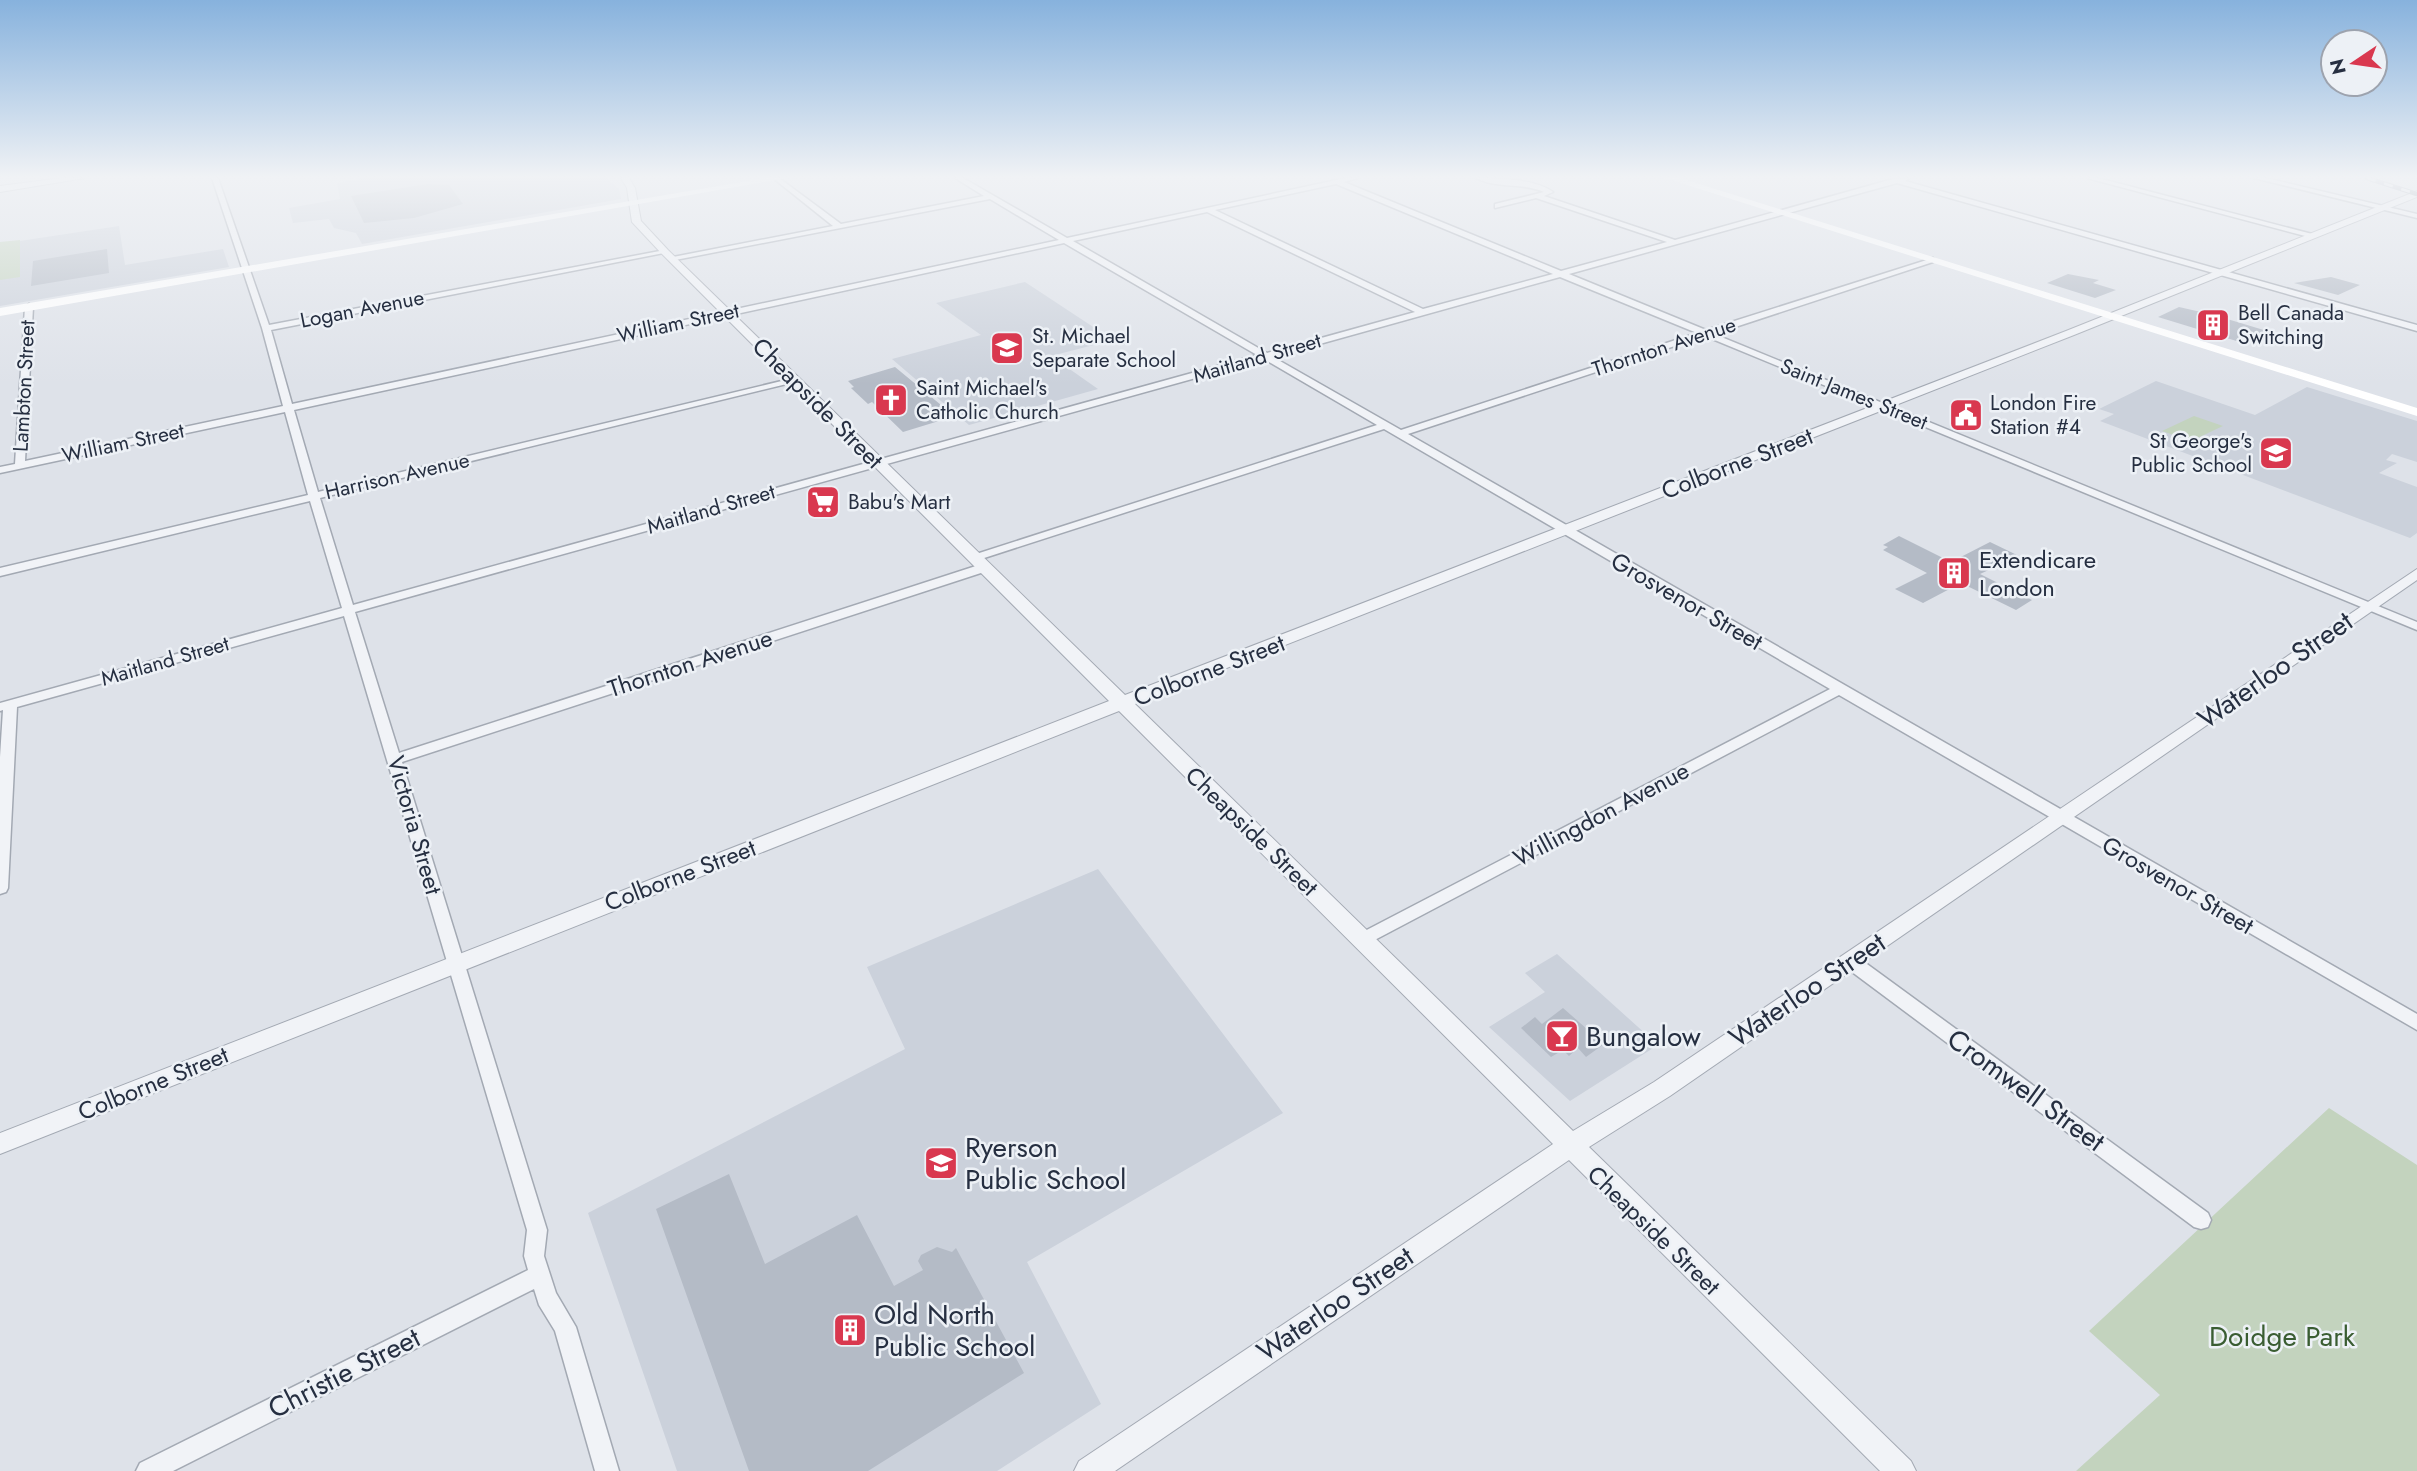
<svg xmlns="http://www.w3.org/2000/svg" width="2417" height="1471" font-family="Jost,sans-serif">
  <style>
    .built { fill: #cbd1db }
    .green { fill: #c3d3be }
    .building { fill: #b4bbc6 }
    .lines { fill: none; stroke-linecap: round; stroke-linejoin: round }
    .minor-casing { stroke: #a3a9b3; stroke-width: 3 }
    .tertiary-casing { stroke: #a3a9b3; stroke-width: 2 }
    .minor { fill: #f1f3f7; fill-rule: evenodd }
    .tertiary { fill: #f1f3f7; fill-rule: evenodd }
    .secondary { fill: #fff; fill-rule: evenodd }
    .rail-casing { stroke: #768193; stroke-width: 4.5 }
    .rail { stroke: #edf1f6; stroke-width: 2.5; stroke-dasharray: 9; stroke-linecap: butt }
    .labels { text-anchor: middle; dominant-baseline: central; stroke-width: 5; stroke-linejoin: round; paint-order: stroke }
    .far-street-label { font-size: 21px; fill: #262f41; stroke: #edf1f6 }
    .far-poi-label { font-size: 21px; fill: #262f41; stroke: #edf1f6; text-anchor: start }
    .street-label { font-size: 24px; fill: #262f41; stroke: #edf1f6 }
    .poi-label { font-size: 24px; fill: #262f41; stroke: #edf1f6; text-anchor: start }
    .near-street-label { font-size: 28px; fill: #262f41; stroke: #edf1f6 }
    .near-poi-label { font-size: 28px; fill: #262f41; stroke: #edf1f6; text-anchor: start }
    .near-park-label { font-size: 28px; fill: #3a5d32; stroke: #edf1f6 }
  </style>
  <rect width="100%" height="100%" fill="#dee2e9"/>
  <path class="built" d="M366,178H606L619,189L621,199L362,244L356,233L334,228L329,219L293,223L289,208L340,199L337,183Z
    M119,226L125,265L223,249L229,267L0,306V244Z
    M1025,282L1113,340L1051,356L1098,389L969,425L892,359L981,335L936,303Z
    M2156,381L2255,415L2307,387L2417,421V462L2392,454L2386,460L2397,463L2379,473L2417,487V533L2410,538L2100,421L2114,414L2099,409Z
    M1098,869L1283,1113L1027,1262L1101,1404L997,1471H677L588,1213L905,1049L867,967Z
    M1557,954L1658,1045L1570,1101L1489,1027L1545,992L1525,973Z"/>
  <path class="green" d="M20,240V277L0,280V242Z
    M2194,416L2223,426L2191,441L2162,431Z
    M2329,1108L2417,1165V1471H2076L2160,1395L2089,1331Z"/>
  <path class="building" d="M428,184L449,185L463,204L414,218L364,223L351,196Z
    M107,249L109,273L31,286L33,261Z
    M2068,274L2099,280L2093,283L2116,290L2095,298L2047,283Z
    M2331,277L2360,285L2338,295L2294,283Z
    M2179,307L2214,315L2267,331L2243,343L2158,317Z
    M895,367L941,405L952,417L903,432L872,402L868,404L851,388L854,387L848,381Z
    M1899,536L1951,562L1990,542L2019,556L1980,574L2032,600L2016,610L1961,583L1923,603L1895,589L1927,573L1883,550L1888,547L1883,545Z
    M1563,1008L1604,1044L1586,1057L1578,1048L1569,1056L1563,1050L1551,1057L1521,1028L1535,1017L1542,1024Z
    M729,1174L765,1264L857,1215L894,1286L923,1270L918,1261L921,1255L937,1247L952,1252L956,1248L1024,1373L868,1471H749L656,1209Z"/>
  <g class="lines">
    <g class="minor-casing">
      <path id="minor" d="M212,178H218L269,325L665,250L669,252L271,330L292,404L1059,240L990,199L670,261L669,259L673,257L833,226L773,178H779L841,224L984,196L955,178H963L1067,238L1346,178H1358L1344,182L1561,271L1667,242L1536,198L1495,208V204L1544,192C1522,182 1496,189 1476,178C1498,178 1535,179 1553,192L1544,196L1675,240L1893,179L1910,178L1905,181L2417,325V331L1897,183L1569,274L1706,330L1933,258V262L1714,334L2417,622V630L1705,336L1408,434L2417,1014V1030L1839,695L1369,943L1363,945L1357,943L1355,939L1357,935L1830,689L1384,429L978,560H970L968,558L970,556L1377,425L1264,359L355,612L399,753L979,565L983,564L989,568L987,571L402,762L547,1230L544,1256L556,1293L576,1327L619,1471H595L555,1331L539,1305L534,1289L173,1471H136L140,1463L528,1270L524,1256L527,1230L344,616L17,707L8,888L6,892L0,894V757L3,710L0,711V703L342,608L310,501L0,576V568L308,495L285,412L0,473V467L15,464L25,307L29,304L33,307L25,461L283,406L262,328ZM1336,184L1553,274L1423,309L1215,210ZM1207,212L1415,312L1267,353L1073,241ZM1064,243L1257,355L353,605L320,498L799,381L794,378L318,492L294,410ZM1560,277L1697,333L1401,430L1273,357Z
        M2087,178H2098L2316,235L2309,237Z
        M2254,178H2266L2417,214V218Z
        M1850,955L1856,956L2208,1213L2211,1220L2208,1227L2201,1229L2194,1227L1844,966L1842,961L1844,956Z"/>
    </g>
    <g class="tertiary-casing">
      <path id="tertiary" d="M62,178H85L0,192V186Z
        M621,178H629L635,188L641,221L668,250L1125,695L2066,331L2417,191V197L2074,335L1135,704L1573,1131L1654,1082L2417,569V580L1670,1096L1589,1147L1911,1461L1916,1471H1880L1569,1160L1115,1471H1074L1079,1461L1553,1144L1119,711L0,1154V1133L1109,701L662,254L632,222L627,188Z"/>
    </g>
    <use href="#minor" class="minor"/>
    <use href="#tertiary" class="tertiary"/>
    <path class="secondary" d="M766,178H787L0,316V308Z
      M1665,178H1680L2417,408V416Z"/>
    <g class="rail-casing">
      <path id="rail" d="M2367,178L2417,194"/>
    </g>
    <use href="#rail" class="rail"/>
  </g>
  <linearGradient id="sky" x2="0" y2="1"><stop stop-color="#87b2dd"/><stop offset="0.46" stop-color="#f0f2f5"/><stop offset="1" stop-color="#f0f2f5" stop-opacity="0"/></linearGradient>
  <rect width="2417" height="384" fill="url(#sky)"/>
  <defs>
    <g id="building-square" transform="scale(1.75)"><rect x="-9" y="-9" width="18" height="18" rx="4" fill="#d9384f" stroke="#edf1f6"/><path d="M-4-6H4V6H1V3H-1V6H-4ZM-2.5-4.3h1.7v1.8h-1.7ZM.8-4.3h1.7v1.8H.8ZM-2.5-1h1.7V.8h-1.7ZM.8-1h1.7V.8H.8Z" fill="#fff"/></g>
    <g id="school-square" transform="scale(1.75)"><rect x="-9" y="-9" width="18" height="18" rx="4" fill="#d9384f" stroke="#edf1f6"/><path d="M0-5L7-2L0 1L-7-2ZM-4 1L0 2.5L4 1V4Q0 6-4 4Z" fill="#fff"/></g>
    <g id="church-square" transform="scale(1.75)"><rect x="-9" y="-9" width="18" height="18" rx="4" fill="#d9384f" stroke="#edf1f6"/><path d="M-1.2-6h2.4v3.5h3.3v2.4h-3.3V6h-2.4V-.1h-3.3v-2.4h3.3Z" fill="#fff"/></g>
    <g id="civic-square" transform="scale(1.75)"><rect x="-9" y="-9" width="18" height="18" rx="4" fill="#d9384f" stroke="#edf1f6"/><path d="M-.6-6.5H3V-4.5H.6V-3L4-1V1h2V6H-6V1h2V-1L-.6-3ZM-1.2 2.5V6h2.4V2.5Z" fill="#fff"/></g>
    <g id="supermarket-square" transform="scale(1.75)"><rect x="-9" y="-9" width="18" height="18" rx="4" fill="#d9384f" stroke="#edf1f6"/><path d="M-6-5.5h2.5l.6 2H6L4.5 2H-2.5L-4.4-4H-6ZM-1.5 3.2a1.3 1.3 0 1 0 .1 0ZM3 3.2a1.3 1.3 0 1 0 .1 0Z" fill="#fff"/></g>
    <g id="bar-square" transform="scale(1.75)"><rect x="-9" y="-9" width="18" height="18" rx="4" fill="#d9384f" stroke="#edf1f6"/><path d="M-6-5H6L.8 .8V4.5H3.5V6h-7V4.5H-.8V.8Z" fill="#fff"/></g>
  </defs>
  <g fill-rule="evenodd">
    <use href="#building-square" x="2213" y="325"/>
    <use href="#school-square" x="1007" y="348"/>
    <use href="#church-square" x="891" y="400"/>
    <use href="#civic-square" x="1966" y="415"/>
    <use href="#school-square" x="2276" y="453"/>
    <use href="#supermarket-square" x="823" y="502"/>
    <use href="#building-square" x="1954" y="573"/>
    <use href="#bar-square" x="1562" y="1036"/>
    <use href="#school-square" x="941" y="1163"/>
    <use href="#building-square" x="850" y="1330"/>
  </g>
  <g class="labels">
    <g class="far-street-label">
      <text transform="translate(362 309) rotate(-11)">Logan Avenue</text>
      <text transform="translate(678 323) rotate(-12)">William Street</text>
      <text transform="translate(1664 347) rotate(-18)">Thornton Avenue</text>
      <text transform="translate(1257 358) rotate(-16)">Maitland Street</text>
      <text transform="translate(24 386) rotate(-87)">Lambton Street</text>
      <text transform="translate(1854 394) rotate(22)">Saint James Street</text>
      <text transform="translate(123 443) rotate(-12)">William Street</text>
      <text transform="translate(397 476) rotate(-13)">Harrison Avenue</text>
      <text transform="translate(711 509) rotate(-16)">Maitland Street</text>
      <text transform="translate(165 661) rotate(-16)">Maitland Street</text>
    </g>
    <g class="far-poi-label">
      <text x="2238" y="313">Bell Canada<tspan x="2238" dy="24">Switching</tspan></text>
      <text x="1032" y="336">St. Michael<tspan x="1032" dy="24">Separate School</tspan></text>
      <text x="916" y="388">Saint Michael's<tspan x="916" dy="24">Catholic Church</tspan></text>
      <text x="1990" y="403">London Fire<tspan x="1990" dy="24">Station #4</tspan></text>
      <text x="2252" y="441" text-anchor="end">St George's<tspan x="2252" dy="24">Public School</tspan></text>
      <text x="848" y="502">Babu's Mart</text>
    </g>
    <g class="street-label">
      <text transform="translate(818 403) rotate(45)">Cheapside Street</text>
      <text transform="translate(1737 463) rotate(-21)">Colborne Street</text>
      <text transform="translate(1687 601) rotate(30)">Grosvenor Street</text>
      <text transform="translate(690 663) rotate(-18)">Thornton Avenue</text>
      <text transform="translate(1209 670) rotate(-21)">Colborne Street</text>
      <text transform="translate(1601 814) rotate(-28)">Willingdon Avenue</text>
      <text transform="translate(415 825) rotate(74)">Victoria Street</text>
      <text transform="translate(1252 831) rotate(44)">Cheapside Street</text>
      <text transform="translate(680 875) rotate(-21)">Colborne Street</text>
      <text transform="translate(2178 885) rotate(30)">Grosvenor Street</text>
      <text transform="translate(153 1083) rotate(-22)">Colborne Street</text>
      <text transform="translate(1654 1230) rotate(44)">Cheapside Street</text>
    </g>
    <g class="poi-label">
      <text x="1979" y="559">Extendicare<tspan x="1979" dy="28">London</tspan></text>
    </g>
    <g class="near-street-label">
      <text transform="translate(2275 670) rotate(-35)">Waterloo Street</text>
      <text transform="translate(1807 990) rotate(-34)">Waterloo Street</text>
      <text transform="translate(2026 1090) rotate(36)">Cromwell Street</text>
      <text transform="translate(1335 1304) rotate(-34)">Waterloo Street</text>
      <text transform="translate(344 1373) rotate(-27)">Christie Street</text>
    </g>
    <g class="near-poi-label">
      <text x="1586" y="1036">Bungalow</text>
      <text x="965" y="1147">Ryerson<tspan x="965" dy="32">Public School</tspan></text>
      <text x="874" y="1314">Old North<tspan x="874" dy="32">Public School</tspan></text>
    </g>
    <g class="near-park-label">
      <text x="2282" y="1336">Doidge Park</text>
    </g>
  </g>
  <g transform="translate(2354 63) rotate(257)"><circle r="33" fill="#edf1f6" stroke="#9da3ae" stroke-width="2"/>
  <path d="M0-5L12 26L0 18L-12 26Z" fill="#d9384f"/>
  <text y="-10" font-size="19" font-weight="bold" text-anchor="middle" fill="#262f41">N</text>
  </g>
</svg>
